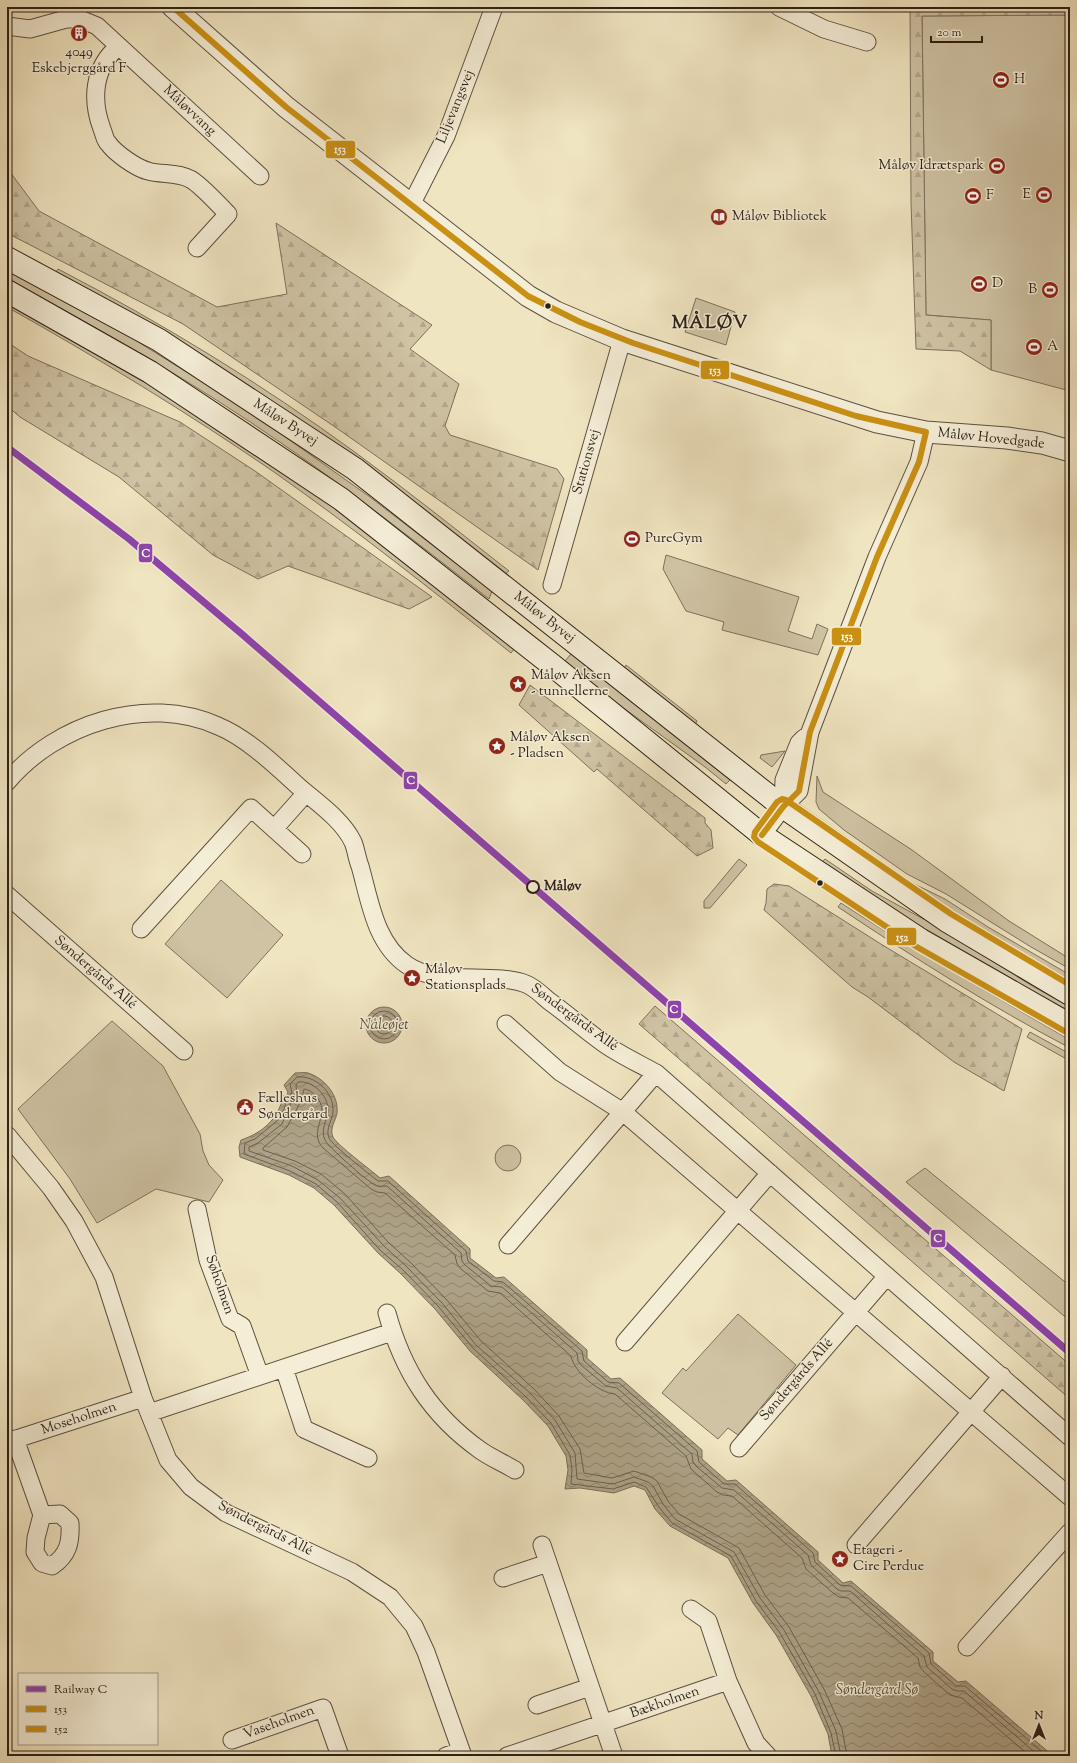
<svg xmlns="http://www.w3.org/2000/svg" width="1077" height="1763" font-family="'Sorts Mill Goudy',serif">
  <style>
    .green { fill: #cfc3a4; stroke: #7e715c }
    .forest { fill: url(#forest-firs); stroke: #7e715c }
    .water { fill: url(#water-waves); stroke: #796e59 }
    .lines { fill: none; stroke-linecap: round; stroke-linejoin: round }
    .shore { stroke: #6c604e; stroke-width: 1 }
    .minor-casing { stroke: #5d5040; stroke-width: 19 }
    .tertiary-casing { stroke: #5d5040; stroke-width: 23 }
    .secondary-casing { stroke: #2c1f15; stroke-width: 24 }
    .minor { stroke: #f5eed7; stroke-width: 17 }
    .tertiary { stroke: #f5eed7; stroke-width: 21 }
    .secondary { stroke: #f5eed7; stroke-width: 22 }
    .bus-1-casing { stroke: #f5eed7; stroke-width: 9 }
    .bus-2-casing { stroke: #f5eed7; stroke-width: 9 }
    .bus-1 { stroke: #ca9013; stroke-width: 6 }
    .bus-2 { stroke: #ca9013; stroke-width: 6 }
    .rail-1-casing { stroke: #f5eed7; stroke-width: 10 }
    .rail-1 { stroke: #8e44ad; stroke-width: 7 }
    .bus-dot { fill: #2c1f15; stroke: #f5eed7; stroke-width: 1.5 }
    .stop-dot { fill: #f5eed7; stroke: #2c1f15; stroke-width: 2 }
    .labels { text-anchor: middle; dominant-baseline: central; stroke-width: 3; stroke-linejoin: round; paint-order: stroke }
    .poi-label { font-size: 14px; fill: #2c1f15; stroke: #f5eed7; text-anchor: start }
    .street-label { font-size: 14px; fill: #2c1f15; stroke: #f5eed7 }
    .stop-label { font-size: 14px; font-weight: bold; fill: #2c1f15; stroke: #f5eed7; text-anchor: start }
    .water-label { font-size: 15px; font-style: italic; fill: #594d3d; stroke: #f5eed7 }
    .district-label { font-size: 18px; font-weight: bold; letter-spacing: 1px; fill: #2c1f15; stroke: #f5eed7 }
    .line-badge { stroke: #f5eed7; stroke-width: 1.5 }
    .badge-label { font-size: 11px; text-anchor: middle; font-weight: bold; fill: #fff }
  </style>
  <defs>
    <pattern id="forest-firs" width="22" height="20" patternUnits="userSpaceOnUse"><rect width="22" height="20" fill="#cfc3a4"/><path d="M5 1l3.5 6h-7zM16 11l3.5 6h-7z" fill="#b2a78c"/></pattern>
    <pattern id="water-waves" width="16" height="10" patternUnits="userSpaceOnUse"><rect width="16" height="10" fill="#ada287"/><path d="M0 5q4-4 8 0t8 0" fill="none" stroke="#8d836d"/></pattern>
  </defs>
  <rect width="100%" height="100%" fill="#f0e5c1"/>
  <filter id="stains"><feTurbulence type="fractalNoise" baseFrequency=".005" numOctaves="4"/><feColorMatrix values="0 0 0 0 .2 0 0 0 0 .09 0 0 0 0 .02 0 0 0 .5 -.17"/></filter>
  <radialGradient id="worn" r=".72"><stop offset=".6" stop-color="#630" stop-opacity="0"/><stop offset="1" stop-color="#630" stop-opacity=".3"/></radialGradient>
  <path class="green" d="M1070,15V391L991,370V320L926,315L922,16Z
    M58,269C162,323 262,384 356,453C408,491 458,531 509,571L505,574L56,272Z
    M7,271L135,340L246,409L370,497L492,591L489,599C421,546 354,493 284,445C195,383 102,330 7,279Z
    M696,298L735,312L726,345L685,332Z
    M7,304L176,400L344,513L515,648L511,653C433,591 355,529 274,472C188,413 98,358 7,307Z
    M666,555L799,597L788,631L812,639L817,624L828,629L818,655L722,630L724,622L686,611L663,569Z
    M571,654L730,780L726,784L705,767L611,699L565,661Z
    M626,665L697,721L695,725L623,671Z
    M785,751L772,767L760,758L761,755Z
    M817,776L823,792L912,850L1009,921L1070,959V969L1031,947L946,894L907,874L844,830L819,809L816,802Z
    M739,859L747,865L710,908H704V901Z
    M825,859L872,891L929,922L1034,987L1070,1007V1016L935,938L821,863Z
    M221,880L283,935L227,998L165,944Z
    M908,881L945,899L988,927L1070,975V983L947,908Z
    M841,903L905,944L1070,1040V1048C990,1006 913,957 838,907Z
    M112,1021L163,1066L200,1134L203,1151L209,1165L223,1180L209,1202L156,1189L97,1223L70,1179L18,1109Z
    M1030,1032L1070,1054V1061L1027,1037Z
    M495 1158a13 13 0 1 1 26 0a13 13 0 1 1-26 0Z
    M925,1168L1070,1286V1321L906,1182Z
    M738,1314L796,1365L738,1435L728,1428L718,1439L662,1393L683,1368L686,1371Z"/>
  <path class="forest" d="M910,7H1070V15L922,16L926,315L991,320V370L960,351L916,349L911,202Z
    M10,172L39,211L217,307L287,294L276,223L432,325L410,349L459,384L445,426L450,435L557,469L564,479L538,570L338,429L183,324L7,233V183Z
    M7,342L28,356L180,422L255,471L432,597L409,609L288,566L258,579L213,555L119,477L20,417L7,406Z
    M530,685L705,818V823L711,830L713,848L697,856L597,769L594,772L519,705Z
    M774,884L789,886L884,946L1022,1029L1004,1091L954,1062L868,997L852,987L764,910L766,903L767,889Z
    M655,1006L1070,1365V1399L639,1024Z"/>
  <path class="water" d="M366 1025a18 18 0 1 1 36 0a18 18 0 1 1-36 0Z
    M295,1073C299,1073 304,1072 308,1073C324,1078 339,1095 337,1113C336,1120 329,1129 333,1137C337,1145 371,1170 380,1178L389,1176L470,1249V1258L496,1278L504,1277L587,1350V1358L611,1379L620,1378L702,1450V1459L727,1481L736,1480L818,1552V1560L843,1583L851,1581L933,1652V1661L958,1682L966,1681L1053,1756H832L828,1734L811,1696L776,1635L753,1603L728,1558L670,1526L655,1509L645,1490L634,1486L614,1493L580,1488L565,1489L568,1470L566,1456L548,1426L523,1400L470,1351L435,1309L400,1273L378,1253L334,1205L314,1188L289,1175L240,1157L239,1147L241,1140C262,1133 279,1119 283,1096L287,1095L288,1092L284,1085Z"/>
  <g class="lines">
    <path class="shore" d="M370 1025a14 14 0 1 1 28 0a14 14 0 1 1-28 0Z
      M375 1025a9 9 0 1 1 18 0a9 9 0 1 1-18 0Z
      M836,1756L831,1733L815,1694L780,1633L756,1601L731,1556L672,1523L659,1507L646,1487L634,1482L613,1489L571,1484L572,1470L570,1455L551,1423L526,1397L473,1348L438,1306L403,1270L380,1250L337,1202L316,1184L290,1171L244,1154L245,1143L255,1139L278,1120L285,1107L286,1100L292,1093L290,1084L297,1077C315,1075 334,1092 333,1111C333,1120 325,1128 329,1138C333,1146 369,1174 378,1181H388L466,1251L468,1261L494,1281L503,1282L582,1351L584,1361L608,1382L619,1383L697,1451L699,1462L724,1484H735L813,1553L815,1562L840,1585L851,1586L929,1653L931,1664L956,1686H965L1047,1756
      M841,1756L836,1731L819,1692L784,1630L760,1598L734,1552L675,1519L663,1504L653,1486L648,1482L634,1477L613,1484L577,1479L575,1453L555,1420L530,1393L476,1345L442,1303L406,1266L384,1246L340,1198L318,1180L292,1166L249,1151V1147L258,1143L282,1124L291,1103L297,1096L296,1085L298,1082C313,1080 329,1096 328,1111C327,1121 320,1130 325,1140C328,1147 367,1181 375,1185C379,1187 383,1186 387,1186L461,1253L462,1261L465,1265L491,1286L502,1287L577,1353L578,1361L581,1365L606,1386L617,1388L692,1454L693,1462L696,1466L722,1488L734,1490L808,1555L811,1565L837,1589L841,1591H850L924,1656L927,1667L952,1689L957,1691H964L1039,1756
      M847,1756L842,1729L824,1689L789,1627L765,1595L739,1548L679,1514L668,1501L657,1481L651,1477L634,1471L612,1478L584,1473L580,1449L559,1416L534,1389L481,1341L446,1299L410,1262L388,1242L345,1194L321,1174L295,1161L263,1150V1148L287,1127L301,1101L304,1089C313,1090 321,1100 322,1109C322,1123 311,1135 323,1148L371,1189L377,1192L385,1193L455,1255L457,1264L461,1269L488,1291L500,1293L571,1356C574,1372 599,1393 615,1394L686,1456L691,1469L717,1492L723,1495L732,1496L802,1558L806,1569L833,1593L839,1597L848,1598L918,1658L920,1667L924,1672L950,1695L962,1698L1030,1756"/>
    <g class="minor-casing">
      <path id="minor" d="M779,7L824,29L867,42
        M7,26L30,29L66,19H80L97,26L260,176
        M119,46C93,67 91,100 102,129C104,134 105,140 108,143C115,153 136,168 148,171C161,175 177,172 190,179C199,183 220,206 228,214L197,248
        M411,205L446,136L494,7
        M552,585L622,340
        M7,782C56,724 146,694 218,726C247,738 275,765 298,786C316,802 342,819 353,842C356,849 357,859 360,866C370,901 375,943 407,965C438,987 492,971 526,984C534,987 542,995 549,1001C567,1014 584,1029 602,1042C618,1054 638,1063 656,1073L1070,1437
        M783,807L784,780L799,743L804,738
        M274,829L306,793
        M762,835L783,807L799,791L810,732L877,557L919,462L926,432
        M7,895L184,1051
        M141,929L251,808L302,854
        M506,1024L560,1072L623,1112L1070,1497
        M7,1135L51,1188L74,1221L104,1277L143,1398L168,1460L191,1487L226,1513L352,1572L390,1597L414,1626L426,1652L463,1756
        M197,1209L208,1260L230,1319L242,1326L260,1376
        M508,1245L656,1073
        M387,1313C403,1371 431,1415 480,1450C491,1458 504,1463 515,1470
        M625,1342L770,1173
        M284,1368L304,1429L368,1458
        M149,1413L392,1332
        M15,1439L42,1515L36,1538L35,1552L42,1563L52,1566C68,1555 71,1543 70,1523L60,1514L42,1515
        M7,1442L143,1398
        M739,1448L887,1276
        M542,1545L614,1756
        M856,1545L1002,1376
        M503,1578L548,1563
        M691,1609L708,1621L728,1681L756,1743L768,1756
        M967,1647L1070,1532
        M537,1705L590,1687
        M232,1740L323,1708L340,1756
        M446,1756L461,1751
        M507,1756L728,1681"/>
    </g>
    <g class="tertiary-casing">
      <path id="tertiary" d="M173,7L286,107L528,296L556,312L622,340L877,422L926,432L1007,438L1042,443L1070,451"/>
    </g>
    <g class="secondary-casing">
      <path id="secondary" d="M7,258L159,340L355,469L783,807L947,921L1070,994
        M7,291L150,372L341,499L552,665L762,835L921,940L1070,1025"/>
    </g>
    <use href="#minor" class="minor"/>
    <use href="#tertiary" class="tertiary"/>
    <use href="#secondary" class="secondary"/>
    <g class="bus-1-casing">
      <path id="bus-1" d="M173,7L286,107L528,296L580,322L633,343L856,416L926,432
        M762,835L783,807L799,791L810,732L877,557L919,462L926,432"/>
    </g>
    <g class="bus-2-casing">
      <path id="bus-2" d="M1066,1032L917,947L758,842L754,837L755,832L777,802L782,799L786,800L951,914L1070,985"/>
    </g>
    <use href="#bus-1" class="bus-1"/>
    <use href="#bus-2" class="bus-2"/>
    <g class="rail-1-casing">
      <path id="rail-1" d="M7,447L129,539L243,635L1070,1353"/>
    </g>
    <use href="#rail-1" class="rail-1"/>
  </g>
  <defs>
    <g id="building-disc" transform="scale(0.9)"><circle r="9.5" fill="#8f2418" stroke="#f5eed7"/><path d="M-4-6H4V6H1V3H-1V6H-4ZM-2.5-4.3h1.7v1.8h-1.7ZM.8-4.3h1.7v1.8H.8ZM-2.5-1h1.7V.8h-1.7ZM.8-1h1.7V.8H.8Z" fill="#fff"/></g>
    <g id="stadium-disc" transform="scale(0.9)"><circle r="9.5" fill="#8f2418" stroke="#f5eed7"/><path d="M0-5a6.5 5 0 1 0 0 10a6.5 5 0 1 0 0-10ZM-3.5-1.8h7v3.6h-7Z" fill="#fff"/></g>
    <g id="library-disc" transform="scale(0.9)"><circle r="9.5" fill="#8f2418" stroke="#f5eed7"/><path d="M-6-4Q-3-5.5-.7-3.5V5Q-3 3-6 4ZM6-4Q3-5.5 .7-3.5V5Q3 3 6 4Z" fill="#fff"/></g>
    <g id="sight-disc" transform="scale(0.9)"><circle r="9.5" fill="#8f2418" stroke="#f5eed7"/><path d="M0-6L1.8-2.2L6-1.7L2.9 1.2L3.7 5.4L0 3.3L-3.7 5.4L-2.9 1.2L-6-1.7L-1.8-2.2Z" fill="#fff"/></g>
    <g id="civic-disc" transform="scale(0.9)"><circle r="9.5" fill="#8f2418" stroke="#f5eed7"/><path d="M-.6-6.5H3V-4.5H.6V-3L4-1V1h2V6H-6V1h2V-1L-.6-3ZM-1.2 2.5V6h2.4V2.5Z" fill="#fff"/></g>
  </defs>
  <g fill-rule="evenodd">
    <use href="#building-disc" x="79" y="33"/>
    <use href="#stadium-disc" x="1001" y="80"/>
    <use href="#stadium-disc" x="997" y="166"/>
    <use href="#stadium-disc" x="1044" y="195"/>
    <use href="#stadium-disc" x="973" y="196"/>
    <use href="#library-disc" x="719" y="217"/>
    <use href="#stadium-disc" x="979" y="284"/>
    <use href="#stadium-disc" x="1050" y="290"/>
    <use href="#stadium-disc" x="1034" y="347"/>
    <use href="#stadium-disc" x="632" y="539"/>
    <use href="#sight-disc" x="518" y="684"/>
    <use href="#sight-disc" x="497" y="746"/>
    <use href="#sight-disc" x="412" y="978"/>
    <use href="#civic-disc" x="245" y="1107"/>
    <use href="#sight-disc" x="840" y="1559"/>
  </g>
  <g class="bus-dot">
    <circle cx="548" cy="306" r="3.5"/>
    <circle cx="820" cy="883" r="3.5"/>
  </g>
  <circle class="stop-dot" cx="533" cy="887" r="6"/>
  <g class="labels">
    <g class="poi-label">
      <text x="79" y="53" text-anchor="middle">4049<tspan x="79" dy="16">Eskebjerggård F</tspan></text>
      <text x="1014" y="80">H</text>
      <text x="984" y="166" text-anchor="end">Måløv Idrætspark</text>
      <text x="1031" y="195" text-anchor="end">E</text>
      <text x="986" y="196">F</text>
      <text x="732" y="217">Måløv Bibliotek</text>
      <text x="992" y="284">D</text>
      <text x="1037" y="290" text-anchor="end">B</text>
      <text x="1047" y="347">A</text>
      <text x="645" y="539">PureGym</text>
      <text x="531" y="676">Måløv Aksen<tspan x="531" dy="16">- tunnellerne</tspan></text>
      <text x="510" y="738">Måløv Aksen<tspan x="510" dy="16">- Pladsen</tspan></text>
      <text x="425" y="970">Måløv<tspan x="425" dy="16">Stationsplads</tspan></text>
      <text x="258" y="1099">Fælleshus<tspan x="258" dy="16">Søndergård</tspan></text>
      <text x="853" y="1551">Etageri -<tspan x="853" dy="16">Cire Perdue</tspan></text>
    </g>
    <g class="street-label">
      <text transform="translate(456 107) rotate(-68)">Liljevangsvej</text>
      <text transform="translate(189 111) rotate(43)">Måløvvang</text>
      <text transform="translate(285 423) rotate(33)">Måløv Byvej</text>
      <text transform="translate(991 439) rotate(6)">Måløv Hovedgade</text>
      <text transform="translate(587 462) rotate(-74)">Stationsvej</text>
      <text transform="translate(544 618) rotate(38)">Måløv Byvej</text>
      <text transform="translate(95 973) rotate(41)">Søndergårds Allé</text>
      <text transform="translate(574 1018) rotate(36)">Søndergårds Allé</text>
      <text transform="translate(219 1285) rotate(71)">Søholmen</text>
      <text transform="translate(797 1380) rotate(-49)">Søndergårds Allé</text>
      <text transform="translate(79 1419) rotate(-18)">Moseholmen</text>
      <text transform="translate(265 1529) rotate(27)">Søndergårds Allé</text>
      <text transform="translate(665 1703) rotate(-19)">Bækholmen</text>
      <text transform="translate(279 1723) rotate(-20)">Vaseholmen</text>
    </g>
    <g class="stop-label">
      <text x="544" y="887">Måløv</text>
    </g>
    <g class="water-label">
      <text x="384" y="1025">Nåleøjet</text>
      <text x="877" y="1690">Søndergård Sø</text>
    </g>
    <g class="district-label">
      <text x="710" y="324">MÅLØV</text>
    </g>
  </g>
  <g class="line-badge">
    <rect x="325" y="140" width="31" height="19" rx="4" fill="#ca9013"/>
    <rect x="700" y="360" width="30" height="20" rx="4" fill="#ca9013"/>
    <rect x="138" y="543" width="15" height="20" rx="4" fill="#8e44ad"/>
    <rect x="831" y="627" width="31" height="19" rx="4" fill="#ca9013"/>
    <rect x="403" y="771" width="15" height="19" rx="4" fill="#8e44ad"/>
    <rect x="886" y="927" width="31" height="19" rx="4" fill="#ca9013"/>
    <rect x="667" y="1000" width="15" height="19" rx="4" fill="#8e44ad"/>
    <rect x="930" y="1229" width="16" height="19" rx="4" fill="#8e44ad"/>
  </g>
  <g class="badge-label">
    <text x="340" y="153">153</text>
    <text x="715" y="374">153</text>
    <text x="146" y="557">C</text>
    <text x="847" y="640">153</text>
    <text x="411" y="784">C</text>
    <text x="902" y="941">152</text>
    <text x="674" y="1013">C</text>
    <text x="938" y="1242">C</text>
  </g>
  <rect width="1077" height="1763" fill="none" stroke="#f0e5c1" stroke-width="24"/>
  <rect x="8" y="8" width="1061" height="1747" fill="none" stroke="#2c1f15" stroke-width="2"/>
  <rect x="12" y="12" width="1053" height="1739" fill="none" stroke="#2c1f15"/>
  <rect x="18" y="1673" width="140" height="72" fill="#f5eed7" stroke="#a59b89"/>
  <rect x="26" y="1686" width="20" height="6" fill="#8e44ad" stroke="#a59b89"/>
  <text x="54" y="1693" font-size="12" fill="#2c1f15">Railway C</text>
  <rect x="26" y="1706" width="20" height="6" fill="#ca9013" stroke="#a59b89"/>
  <text x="54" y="1713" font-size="12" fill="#2c1f15">153</text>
  <rect x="26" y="1726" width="20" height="6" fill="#ca9013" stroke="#a59b89"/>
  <text x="54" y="1733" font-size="12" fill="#2c1f15">152</text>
  <g transform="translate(1039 1725)" stroke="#f5eed7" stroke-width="3" paint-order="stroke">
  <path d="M0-3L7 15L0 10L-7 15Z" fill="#2c1f15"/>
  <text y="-6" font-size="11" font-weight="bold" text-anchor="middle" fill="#2c1f15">N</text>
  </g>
  <path d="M931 36v6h51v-6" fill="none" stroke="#2c1f15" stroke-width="2"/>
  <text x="937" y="36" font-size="12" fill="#2c1f15" stroke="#f5eed7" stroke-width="3" paint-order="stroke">20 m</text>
  <rect width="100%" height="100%" filter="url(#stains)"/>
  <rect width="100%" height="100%" fill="url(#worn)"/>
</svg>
